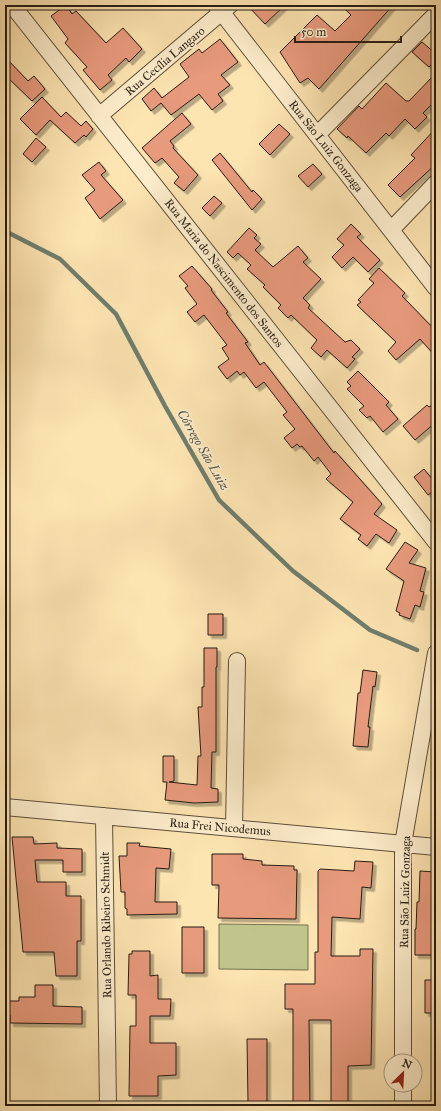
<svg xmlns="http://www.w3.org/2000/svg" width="441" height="1111" font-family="'IM FELL Great Primer',serif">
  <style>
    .green { fill: #c0c58c; stroke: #74704f }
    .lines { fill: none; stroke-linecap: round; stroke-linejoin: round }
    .stream { stroke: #6f7e6f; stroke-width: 4.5 }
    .building { fill: #e89a7d; stroke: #271c12; filter: url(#shadow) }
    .minor-casing { stroke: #5c4e3a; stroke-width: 18 }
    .minor { stroke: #feeecd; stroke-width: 16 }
    .labels { text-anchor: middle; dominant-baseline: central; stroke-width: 3.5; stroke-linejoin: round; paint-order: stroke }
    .street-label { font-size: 12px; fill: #271c12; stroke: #feeecd }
    .water-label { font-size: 13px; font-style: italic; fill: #515548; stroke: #feeecd }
  </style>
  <defs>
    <filter id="shadow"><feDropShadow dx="3.5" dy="3.5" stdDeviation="0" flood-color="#0004"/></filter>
  </defs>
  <rect width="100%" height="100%" fill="#fde5b2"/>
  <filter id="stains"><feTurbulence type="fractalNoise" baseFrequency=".005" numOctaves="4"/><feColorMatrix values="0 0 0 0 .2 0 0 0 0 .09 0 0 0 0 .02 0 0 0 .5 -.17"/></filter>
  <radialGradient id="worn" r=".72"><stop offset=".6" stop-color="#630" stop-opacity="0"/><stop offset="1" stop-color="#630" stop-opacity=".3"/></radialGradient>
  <path class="green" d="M219,924L308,925V970L219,969Z"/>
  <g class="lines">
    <path class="stream" d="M5,231L60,259L116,314L165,406L219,500L293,571L370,630L417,650"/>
  </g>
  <path class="building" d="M66,5L72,14L76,11L106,43L123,28L142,49L129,62L126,58L108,75L112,80L100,90L83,70L87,67L65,43L68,39L51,16Z
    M247,5H285L265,24Z
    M341,5H393L319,89L308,78L300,83L280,52L317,15L335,31L351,15Z
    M220,39L238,62L221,75L230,85L218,94L223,101L212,110L199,94L171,115L161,103L151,111L142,99L154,88L162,98L189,77L180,64L199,49L202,53Z
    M422,42L436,54V60L429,67L412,52Z
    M5,57L28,81L34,76L45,89L32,101L5,75Z
    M436,73V100L423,113L427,117L415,129L405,119L389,136L386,133L366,153L348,136L347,138L337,129L359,106L362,109L386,83L406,101H409Z
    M42,97L61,117L66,112L81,126L86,121L93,129L86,137L84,135L75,143L50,120L36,135L20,119Z
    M182,113L191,124L170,141L174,146L173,148L198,175L184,191L174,183L179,177L162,158L155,163L142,148Z
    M279,124L290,134L270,155L259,144Z
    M436,128V164L400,197L388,185L415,158L411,155Z
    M36,138L46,147L32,162L23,154Z
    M220,153L252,192L253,190L262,199L252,210L212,160Z
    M99,162L106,171L101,175L123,200L100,219L85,198L95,190L82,175Z
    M313,164L322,174L308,187L298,176Z
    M214,196L222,203L210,216L202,208Z
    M351,224L361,234L357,237L380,260L368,272L353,257L342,268L332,257L344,245L337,239Z
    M249,228L257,235L254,238L261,244L255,250L273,267L298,246L308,258L303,262L321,279L303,298L310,305L308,308L345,342L351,340L360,349L352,357L355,359L347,368L327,350L321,357L311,348L317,340L291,315L288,318L278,308L281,305L263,287L265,285L247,269L251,265L238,253L233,258L227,252Z
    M192,266L212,289L211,290L228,312L226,313L248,342L245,343L260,365L264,362L334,453L335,451L382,504L374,514L397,530L389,543L376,534L367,546L358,539L361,535L340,519L353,502L326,479L331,474L318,457L314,461L302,446L300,447L297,444L292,448L284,438L295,429L283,415L287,412L264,382L256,388L244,372L240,375L237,371L227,379L218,367L229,359L222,348L227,345L204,315L195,322L187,312L197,304L185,288L188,286L179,276Z
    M379,268L405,293L402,296L436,331V357L420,339L396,360L388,351L396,342L357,305L361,302L358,300L374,283L369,279Z
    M358,371L389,402L386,405L398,419L383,432L370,416L367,418L359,410L364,406L347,389L351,386L347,382Z
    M436,402V422L415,440L403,426L427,405L429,407Z
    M424,469L436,484V489L428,495L414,477Z
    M405,542L418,550L409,563L426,568L420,591L424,592L420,607L415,605L410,619L399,615L400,613L396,611L404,581L386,569Z
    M208,614H223V635H208Z
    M204,648H217V667H216V752H212L211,788L218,789V802L194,803L165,800L167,782H163V756H174V781L169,782L197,785L198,756H201L198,707H202V687H204Z
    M363,670L377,672L375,687L373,686L368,727H370L368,747L353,746L358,693H360Z
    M12,837H33L34,844L57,843V848L82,849V872H63V860H35L37,882H66V896H81V941H77V976H56L54,952H23Z
    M127,843H140L139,846L171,849L169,869L156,868L155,902H177V914L127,915V909L125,908V892H121L119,856H127Z
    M212,854H243V859L262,861V865L294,866V870H297L296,919L218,918L219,885H212Z
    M355,861L373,862L371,888L362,887L360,919L332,917L331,956H360V949H373L371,1065L348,1066V1106H331V1020H309L310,1106H293V1009H285V984H315V952H318V871L320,869L354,871Z
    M420,871L436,872V955H415V929H416L417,902H419Z
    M182,927H204V973H182Z
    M132,951H150V976L158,975V999H171L170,1016H150V1043H176V1075L158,1076V1096H129L130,1026H136V995H128L129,954H132Z
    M425,980H436V1013H425Z
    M35,985H53V1006L82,1007V1024L10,1023V1015H5V1001H19V997H35Z
    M247,1039H267V1103H248Z"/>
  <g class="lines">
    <g class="minor-casing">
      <path id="minor" d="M12,5L436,542
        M216,5L436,288
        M99,116L230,5
        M317,135L436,14
        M391,230L436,183
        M5,807L436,847
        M104,816L108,1106
        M234,828L237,661
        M403,1061V844L436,653
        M403,1106V1085"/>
    </g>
    <use href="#minor" class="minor"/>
  </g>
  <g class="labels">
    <g class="street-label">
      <text transform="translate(165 61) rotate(-40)">Rua Cecília Langaro</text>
      <text transform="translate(326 146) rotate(52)">Rua São Luiz Gonzaga</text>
      <text transform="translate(224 273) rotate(52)">Rua Maria do Nascimento dos Santos</text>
      <text transform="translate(220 827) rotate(5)">Rua Frei Nicodemus</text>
      <text transform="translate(405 892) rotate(-89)">Rua São Luiz Gonzaga</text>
      <text transform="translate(106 925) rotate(-91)">Rua Orlando Ribeiro Schmidt</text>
    </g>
    <g class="water-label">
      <text transform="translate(203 450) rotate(60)">Córrego São Luiz</text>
    </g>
  </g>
  <rect width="441" height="1111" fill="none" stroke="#fde5b2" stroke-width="20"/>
  <rect x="6" y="6" width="429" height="1099" fill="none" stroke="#271c12" stroke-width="2"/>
  <rect x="10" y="10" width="421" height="1091" fill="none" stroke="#271c12"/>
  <g transform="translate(403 1073) rotate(24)"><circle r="19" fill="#feeecd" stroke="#a89a82"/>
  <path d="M0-3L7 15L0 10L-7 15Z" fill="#8f2418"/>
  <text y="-6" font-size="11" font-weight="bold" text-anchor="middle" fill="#271c12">N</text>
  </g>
  <path d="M295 36v6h106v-6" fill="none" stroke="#271c12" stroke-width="2"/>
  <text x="301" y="36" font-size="12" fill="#271c12" stroke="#feeecd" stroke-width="3" paint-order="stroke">50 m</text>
  <rect width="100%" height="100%" filter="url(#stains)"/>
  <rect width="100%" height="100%" fill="url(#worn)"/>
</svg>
